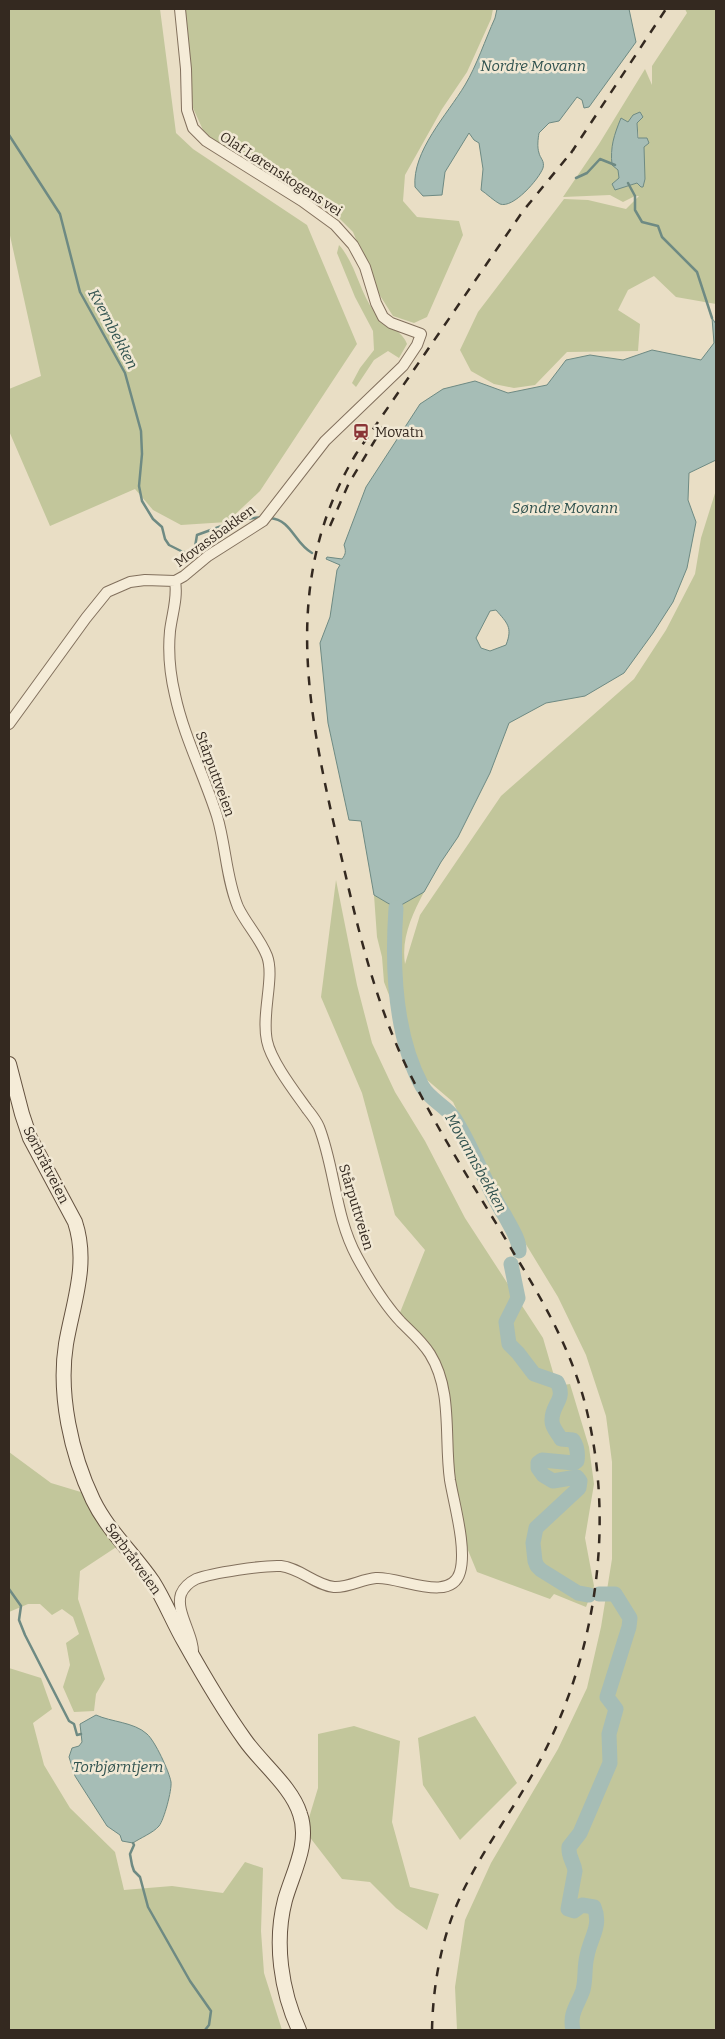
<svg xmlns="http://www.w3.org/2000/svg" width="725" height="2039" font-family="Bitter,serif">
  <style>
    .green { fill: #c2c69b; fill-rule: evenodd }
    .water { fill: #a6bdb6; stroke: #6e8a83; fill-rule: evenodd }
    .lines { fill: none; stroke-linecap: round; stroke-linejoin: round }
    .stream { stroke: #6e8a83; stroke-width: 2.5 }
    .river { stroke: #a6bdb6; stroke-width: 15 }
    .street-casing { stroke: #82705d; stroke-width: 12 }
    .secondary-casing { stroke: #645240; stroke-width: 16 }
    .street { stroke: #f5ecd8; stroke-width: 10 }
    .secondary { stroke: #f5ecd8; stroke-width: 14 }
    .rail { stroke: #342920; stroke-width: 2.5; stroke-dasharray: 9 9; stroke-linecap: butt }
    .labels { text-anchor: middle; dominant-baseline: central; stroke-width: 5; stroke-linejoin: round; paint-order: stroke }
    .street-label { font-size: 14px; fill: #342920; stroke: #f1e8d4 }
    .poi-label { font-size: 14px; fill: #342920; stroke: #f1e8d4; text-anchor: start }
    .water-label { font-size: 15px; font-style: italic; fill: #30524f; stroke: #f1e8d4 }
  </style>
  <rect width="100%" height="100%" fill="#e9dec5"/>
  <path class="green" d="M9,9H160L176,133L193,149L307,225L357,344L260,491L227,522L181,525L153,510L135,489L50,526L9,431V389L41,376L9,231Z
    M182,9H493L491,19L467,72L442,109L405,175L403,201L417,217L459,221L463,235L427,317L414,323L393,316L379,294L353,232L334,213L300,192L243,162L221,148L203,130L193,108Z
    M685,9H716V304L676,297L654,276L628,290L618,310L640,324L638,351L567,352L535,385L514,388L494,384L471,371L460,350L478,312L564,199L588,200L626,209L639,196H635L623,202L610,195L563,197L599,144L645,69L652,85V66L687,13ZM640,112L637,122L644,176L637,183L615,190L619,178V170L612,165L611,151Z
    M339,245C356,264 359,291 374,311C383,321 404,333 407,344L399,358L388,351L374,360L356,387L352,383L360,368L374,350L373,331L355,297L337,253Z
    M716,490V2030H457L455,1987L465,1920L491,1863L558,1749L587,1688L601,1627L612,1559V1462L606,1416L586,1355L558,1297L507,1213L453,1102L426,1079L406,1037L405,1023L404,1034L384,982L382,957L377,937L374,895L396,908L424,892C412,915 401,938 405,964L420,915L501,796L634,679L666,630L695,574L701,538Z
    M336,880L357,985L372,1043L395,1092L425,1141L465,1218L543,1338L557,1386L570,1384L589,1447L594,1484L585,1538L594,1586L586,1607L554,1594L550,1599L477,1572L465,1543L452,1478L437,1359L427,1340L399,1315L425,1250L395,1215L362,1093L321,997Z
    M9,1452L51,1483L94,1496L127,1540L80,1571L78,1599L105,1679L96,1694L94,1711L74,1712L63,1687L70,1665L66,1643L79,1634L73,1617L62,1609L52,1615L40,1604H28L9,1612Z
    M9,1668L41,1678L52,1709L33,1723L44,1765L70,1808L115,1852L124,1890L172,1886L223,1893L245,1862L263,1868L261,1931L264,1973L282,2030H9Z
    M475,1716L517,1783L460,1840L423,1785L418,1738Z
    M354,1726L400,1741L392,1822L410,1887L439,1894L427,1930L396,1908L370,1882L342,1879L305,1831L318,1788V1734Z"/>
  <path class="water" d="M497,9H629L636,42L589,107L584,108L582,100L577,97L559,121L549,123L539,133C538,139 537,147 539,153C540,158 545,161 543,168C539,179 513,209 500,204C494,201 487,194 481,190L483,169L479,143L474,140L469,133L445,172L442,195L423,196L415,187C412,151 447,115 465,85C477,65 485,40 495,18Z
    M640,112L643,117L637,123L638,138H647L649,143L644,147L645,179L643,187H641L637,183L615,190L612,184L619,178L618,170L612,165C610,147 614,135 621,118L628,122L633,115Z
    M712,318L716,324V460L689,473L688,500L696,522L687,568L673,602L653,633L624,673L585,696L546,703L509,723L490,773L458,837L441,862L424,892L396,908L374,895L361,821L349,820L328,723L320,643L330,617L337,570L340,565L326,559L327,557L342,559C346,554 346,551 344,545L366,487L420,404L443,389L475,381L508,393L547,385L566,360L590,355L623,360L652,350L701,360L714,343ZM496,610C507,623 513,627 506,645L490,651L481,648L476,638L490,611Z
    M96,1715C111,1722 134,1722 147,1734C155,1741 169,1771 171,1782C172,1790 164,1820 159,1826C153,1833 140,1838 133,1843L122,1841L120,1835L107,1826L75,1776L69,1757L72,1748L79,1746L82,1742L80,1724Z"/>
  <g class="lines">
    <path class="stream" d="M9,135L60,214L80,292L125,373L141,431L142,454L139,486L142,501L153,519L162,527L165,539L169,545L183,552L194,553L197,535L238,520L262,517
      M576,178L587,173L600,159L615,165
      M628,183L635,196V210L642,222L658,226L662,237L697,272L712,318
      M270,518C292,520 294,543 312,553
      M9,1589L21,1606L19,1620L25,1635L69,1721L74,1724L77,1735L81,1734
      M133,1843L134,1845L130,1854L132,1865L134,1871L140,1877L148,1907L190,1981L211,2011L209,2025L205,2030"/>
    <path class="river" d="M396,908C392,965 394,1034 422,1086C430,1100 446,1106 454,1118C474,1149 485,1185 505,1216C510,1226 520,1240 519,1251
      M511,1264L518,1298L506,1322L509,1344L518,1353L534,1374L557,1382C567,1400 551,1404 552,1421C552,1428 558,1433 561,1439
      M561,1439L573,1440C577,1446 578,1454 577,1461L574,1463L542,1460L538,1463V1468L543,1475L553,1481L577,1477L580,1481L579,1488L536,1528L533,1543L535,1561L537,1566L541,1570L578,1593L589,1595
      M573,2030C569,2013 578,2005 583,1990C586,1979 584,1967 587,1956C590,1938 602,1926 594,1907L582,1905L574,1911L568,1909L575,1871C574,1862 568,1857 569,1847L580,1833L610,1763L609,1734L616,1709L607,1697L629,1627L630,1618L615,1594H599"/>
    <g class="street-casing">
      <path id="street" d="M175,581C178,598 172,614 170,631C168,652 170,674 175,695C184,737 204,775 217,816C226,846 226,878 238,907C246,924 260,938 267,956C275,977 261,1014 267,1041C271,1061 295,1092 307,1109C311,1114 316,1120 319,1127C335,1168 335,1217 357,1257C369,1279 384,1304 401,1322C411,1332 422,1341 430,1354C453,1391 444,1438 450,1480C454,1504 467,1548 460,1572C451,1604 399,1576 376,1578C362,1579 348,1588 334,1587C315,1585 300,1568 281,1566C264,1565 212,1573 196,1579C190,1582 184,1587 181,1594C175,1612 195,1636 193,1656
        M9,724L86,618L107,592L130,582L145,580L175,581L184,576L208,556L263,521L325,441L403,366L417,345L421,334L391,323L383,317L376,303L365,267L353,245L335,225L302,201L206,141L193,128L187,110L186,69L180,9"/>
    </g>
    <g class="secondary-casing">
      <path id="secondary" d="M9,1064L22,1114L30,1138L75,1222C89,1264 73,1303 66,1344C58,1394 71,1454 93,1500C108,1531 134,1554 153,1582C165,1601 173,1622 184,1641C203,1675 222,1708 245,1740C261,1763 292,1787 300,1814C310,1843 293,1872 285,1900C274,1942 281,1991 299,2030"/>
    </g>
    <use href="#street" class="street"/>
    <use href="#secondary" class="secondary"/>
    <path class="rail" d="M571,153L666,9
      M330,526L349,483L383,427
      M432,2030C433,1983 442,1934 463,1891C484,1848 513,1810 536,1768C594,1662 615,1533 588,1416C575,1357 546,1306 515,1255C481,1197 443,1140 413,1080C378,1012 360,938 343,864C311,724 276,587 356,454L523,211L574,149"/>
  </g>
  <defs>
    <g id="station-bare" transform="scale(1.35)"><path d="M-3-6H3Q5-6 5-4V2Q5 4 3 4L4.5 6H3L1.5 4h-3L-3 6H-4.5L-3 4Q-5 4-5 2V-4Q-5-6-3-6ZM-3.5-4v3h7v-3ZM-3.5 1v1.5H-2V1ZM2 1v1.5H3.5V1Z" fill="#8a3436" stroke="#f1e8d4" stroke-width="2.5" paint-order="stroke"/></g>
  </defs>
  <g fill-rule="evenodd">
    <use href="#station-bare" x="361" y="432"/>
  </g>
  <g class="labels">
    <g class="street-label">
      <text transform="translate(281 174) rotate(33)">Olaf Lørenskogens vei</text>
      <text transform="translate(215 536) rotate(-36)">Movassbakken</text>
      <text transform="translate(215 774) rotate(70)">Stårputtveien</text>
      <text transform="translate(46 1165) rotate(63)">Sørbråtveien</text>
      <text transform="translate(356 1207) rotate(73)">Stårputtveien</text>
      <text transform="translate(133 1559) rotate(54)">Sørbråtveien</text>
    </g>
    <g class="poi-label">
      <text x="375" y="432">Movatn</text>
    </g>
    <g class="water-label">
      <text x="533" y="66">Nordre Movann</text>
      <text transform="translate(113 329) rotate(62)">Kvernbekken</text>
      <text x="565" y="508">Søndre Movann</text>
      <text transform="translate(476 1163) rotate(61)">Movannsbekken</text>
      <text x="118" y="1767">Torbjørntjern</text>
    </g>
  </g>
  <rect width="725" height="2039" fill="none" stroke="#342920" stroke-width="20"/>
</svg>
